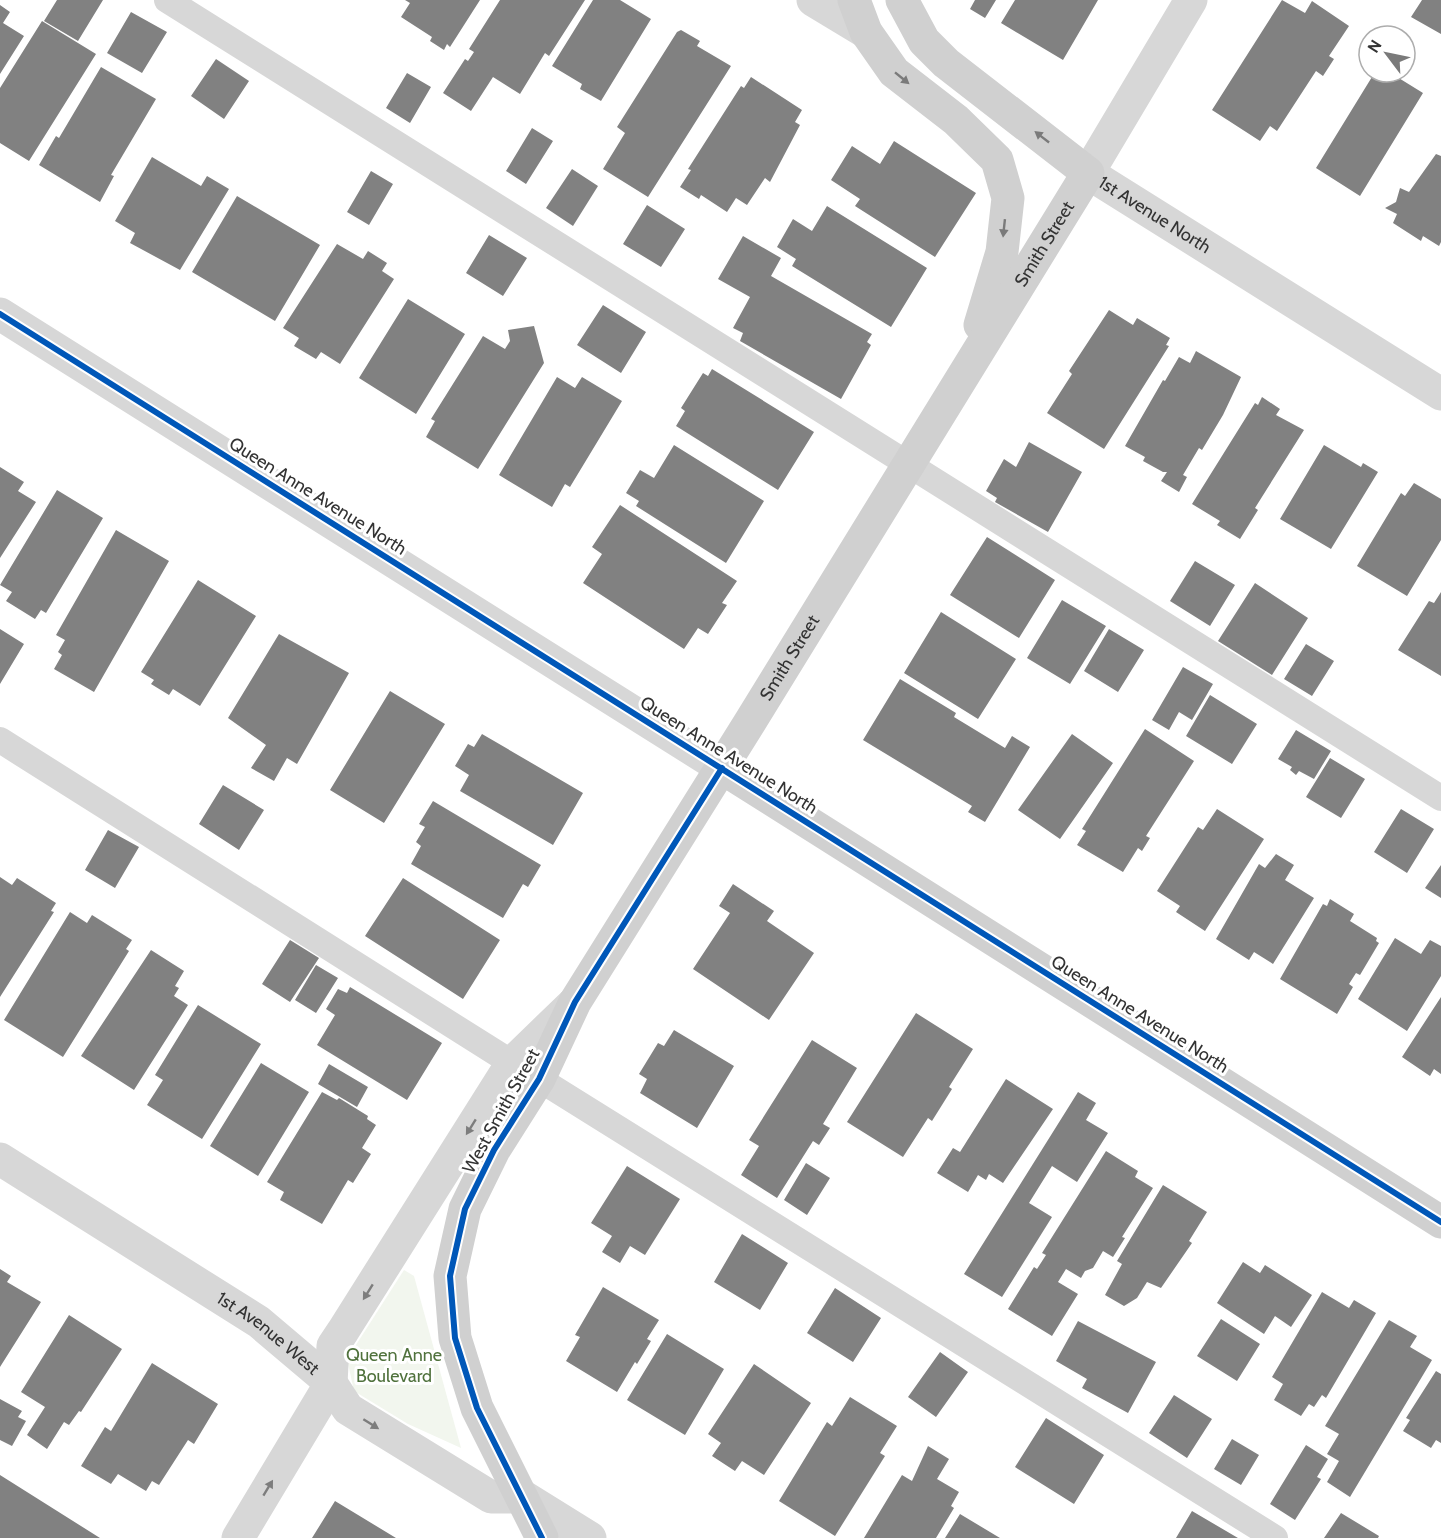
<svg xmlns="http://www.w3.org/2000/svg" width="1441" height="1538" font-family="Cabin,sans-serif">
  <style>
    .green { fill: #f2f6ee }
    .building { fill: #818181 }
    .lines { fill: none; stroke-linecap: round; stroke-linejoin: round }
    .lane { stroke: #d7d7d7; stroke-width: 26 }
    .street { stroke: #d7d7d7; stroke-width: 33 }
    .secondary { stroke: #d0d0d0; stroke-width: 33 }
    .cycleway-casing { stroke: #fff; stroke-width: 10 }
    .cycleway { stroke: #0057b8; stroke-width: 6 }
    .oneway { fill: #7a7a7a }
    .oneway2 { fill: #7d7d7d }
    .labels { text-anchor: middle; dominant-baseline: central; stroke-width: 6; stroke-linejoin: round; paint-order: stroke }
    .street-label { font-size: 18px; fill: #333; stroke: #fff }
    .park-label { font-size: 18px; fill: #50723d; stroke: #fff }
  </style>
  <rect width="100%" height="100%" fill="#fff"/>
  <path class="green" d="M404,1270L414,1276L461,1448L408,1424L354,1391L347,1359Z"/>
  <path class="building" d="M57,0H103L78,41L44,21Z
    M405,0H480L450,47L447,44L444,50L430,41L432,37L401,17L410,3Z
    M500,0H585L549,56L545,53L520,94L493,77L471,111L443,93L465,59L468,61L474,52L469,49Z
    M593,0H620L651,19L601,101L580,89L582,84L552,66Z
    M975,0H996L985,18L970,9Z
    M1015,0H1098L1063,60L1001,23Z
    M1282,0L1305,13L1312,1L1349,26L1329,56L1334,59L1323,76L1316,71L1277,131L1270,126L1260,141L1212,110Z
    M1422,0H1441V34L1411,17Z
    M0,5L10,12L3,23L24,36L0,74Z
    M131,12L167,32L142,73L107,53Z
    M42,21L96,54L29,161L0,143V88Z
    M681,30L700,41L697,46L731,66L648,197L603,169L625,133L617,127L677,32Z
    M216,59L249,81L224,119L191,96Z
    M101,67L156,99L111,175L114,176L100,202L39,165L56,136L59,138Z
    M1375,72H1389L1423,93L1360,196L1316,168Z
    M407,73L431,87L410,123L386,108Z
    M751,77L802,110L795,122L800,125L770,182L765,178L747,205L736,198L727,212L701,195L699,199L680,187L691,170L688,169L741,86L744,88Z
    M532,128L553,141L526,184L506,171Z
    M894,141L976,193L935,257L855,206L860,199L831,180L852,146L880,164Z
    M1436,154L1441,156V242L1439,246L1423,236L1421,241L1393,223L1397,214L1385,208L1396,202L1400,188L1409,192Z
    M152,157L201,186L207,176L229,189L180,270L130,243L135,233L115,221Z
    M572,169L598,186L573,226L546,208Z
    M371,171L393,184L369,225L347,212Z
    M237,196L320,245L275,321L192,272Z
    M647,205L685,229L661,267L623,244Z
    M827,206L927,268L891,327L792,266L796,259L777,247L793,219L812,231Z
    M489,235L527,258L503,296L466,273Z
    M743,236L781,258L771,276L872,334L867,342L871,345L841,399L740,341L743,333L733,328L750,297L718,279Z
    M337,244L363,259L368,251L387,263L382,271L394,279L340,364L321,352L316,359L294,346L299,338L283,328Z
    M408,299L465,334L416,414L359,378Z
    M603,305L646,332L621,373L577,345Z
    M1109,310L1133,325L1137,318L1170,338L1166,345L1169,346L1104,449L1047,413L1072,374L1069,371Z
    M534,326L544,363L478,469L426,437L435,421L431,419L483,336L505,349L510,341L508,330Z
    M1196,351L1241,377L1223,415L1202,450L1199,448L1183,475L1187,477L1179,492L1161,481L1167,472H1163L1143,461L1145,457L1125,446L1163,380L1165,381L1179,357L1190,363Z
    M712,369L814,432L778,490L676,426L685,411L681,408L703,373L708,376Z
    M557,377L575,388L582,377L622,401L570,487L565,484L552,507L499,475Z
    M1262,397L1280,409L1276,415L1304,430L1255,508L1258,510L1240,539L1217,525L1220,521L1192,504L1255,403L1258,405Z
    M1029,442L1082,472L1048,532L995,502L997,498L986,491L1004,459L1016,467Z
    M674,445L764,501L726,563L636,506L639,501L626,493L640,470L654,478Z
    M1324,445L1361,467L1363,463L1378,472L1331,549L1280,519Z
    M0,467L24,482L18,491L36,502L0,558Z
    M1414,483L1441,499V540L1407,596L1357,566L1401,493L1405,496Z
    M57,490L103,518L46,613L41,610L35,619L6,601L12,592L0,585Z
    M620,505L737,581L722,603L727,605L708,634L698,628L684,649L583,583L602,554L592,547Z
    M116,530L169,561L94,692L54,669L62,655L58,652L65,640L56,635Z
    M987,537L1055,580L1019,638L950,595Z
    M1195,561L1235,585L1210,626L1170,601Z
    M198,580L256,616L200,706L173,689L169,695L151,684L154,680L141,672Z
    M1255,583L1308,618L1272,675L1218,641Z
    M1441,592V676L1398,650L1429,601L1434,603Z
    M1062,600L1106,626L1070,684L1027,658Z
    M941,612L1016,659L978,719L904,673Z
    M0,629L24,644L0,684Z
    M1109,629L1144,650L1118,692L1084,671Z
    M279,634L349,673L297,764L287,758L274,781L251,768L266,745L228,718Z
    M1306,644L1334,661L1312,696L1284,679Z
    M1183,667L1213,684L1192,720L1179,712L1169,730L1152,720Z
    M900,679L956,713L954,717L1005,748L1012,736L1030,747L985,822L968,812L972,806L863,740Z
    M390,691L445,724L384,823L330,790Z
    M1210,695L1257,724L1232,764L1186,736Z
    M1145,729L1194,761L1146,836L1150,838L1142,851L1138,848L1123,872L1077,845L1086,831L1082,829Z
    M1296,730L1331,751L1314,779L1299,771L1296,775L1290,770L1292,767L1278,759Z
    M482,734L583,793L553,845L460,791L469,775L455,766L468,744L474,747Z
    M1072,734L1113,763L1060,839L1018,810Z
    M1330,758L1365,779L1341,818L1306,797Z
    M223,785L264,810L239,850L199,824Z
    M433,801L541,865L528,887L523,884L503,918L411,864L421,846L416,842L425,827L419,824Z
    M1217,809L1264,839L1205,931L1176,912L1180,906L1157,891L1198,827L1203,830Z
    M1401,809L1434,829L1407,873L1374,852Z
    M108,830L139,847L115,888L85,870Z
    M1276,854L1294,865L1285,880L1314,898L1273,964L1254,952L1249,960L1216,939L1259,864L1265,868Z
    M1441,865V898L1425,888Z
    M0,877L12,885L17,878L56,903L51,911L54,912L0,997Z
    M403,878L500,940L463,999L365,936Z
    M733,884L774,911L767,921L814,953L769,1020L693,969L730,913L719,906Z
    M1330,899L1354,914L1350,921L1377,938L1376,941L1379,943L1360,975L1356,973L1349,984L1353,987L1337,1014L1280,979L1323,904L1327,906Z
    M70,912L87,923L92,915L132,940L126,949L129,951L63,1057L4,1020Z
    M1395,938L1421,954L1430,940L1441,946V976L1407,1031L1358,999Z
    M290,940L319,958L290,1002L262,984Z
    M151,950L184,971L175,986L179,988L174,996L188,1005L134,1090L81,1056Z
    M316,965L338,978L316,1013L295,1000Z
    M350,987L442,1043L407,1100L317,1045L335,1015L326,1009L338,989L347,993Z
    M1441,997V1074L1434,1069L1430,1076L1402,1057Z
    M198,1005L261,1044L202,1139L147,1105L163,1080L155,1075Z
    M916,1013L973,1049L949,1087L952,1089L932,1121L928,1118L903,1157L847,1122Z
    M674,1030L734,1066L697,1128L640,1093L647,1079L639,1074L658,1043L664,1046Z
    M812,1040L857,1068L823,1124L830,1128L819,1145L813,1141L777,1198L741,1175L759,1146L749,1140Z
    M261,1063L309,1092L258,1176L210,1146Z
    M329,1064L368,1087L357,1107L318,1084Z
    M1006,1079L1053,1109L1003,1183L989,1174L986,1180L978,1175L968,1192L937,1173L953,1148L960,1152Z
    M322,1092L337,1100L339,1098L368,1116L367,1119L376,1125L362,1148L371,1154L353,1183L348,1180L322,1224L280,1200L284,1192L267,1182Z
    M1078,1092L1096,1103L1086,1120L1108,1133L1077,1182L1052,1166L1029,1203L1052,1217L1002,1297L964,1274Z
    M1106,1151L1138,1171L1135,1177L1153,1188L1122,1237L1125,1238L1113,1257L1103,1251L1093,1268L1085,1271L1081,1278L1066,1269L1058,1282L1078,1294L1052,1336L1008,1309L1034,1267L1037,1269L1046,1255L1042,1253Z
    M806,1163L830,1178L807,1215L784,1200Z
    M627,1166L680,1199L645,1255L630,1246L620,1263L602,1252L612,1236L591,1223Z
    M1163,1185L1207,1212L1189,1241L1192,1243L1161,1288L1147,1282L1137,1298L1124,1306L1105,1295L1122,1264L1117,1261Z
    M742,1234L788,1263L760,1310L714,1282Z
    M1243,1262L1260,1273L1265,1265L1312,1295L1291,1327L1275,1316L1264,1334L1217,1303Z
    M0,1269L11,1276L7,1282L41,1302L0,1367Z
    M603,1287L659,1320L647,1339L651,1341L637,1364L635,1362L617,1392L566,1361L580,1337L575,1335Z
    M835,1288L881,1318L853,1362L807,1333Z
    M1322,1292L1349,1308L1354,1300L1376,1313L1326,1398L1322,1395L1314,1407L1309,1404L1301,1416L1274,1400L1283,1384L1272,1377Z
    M69,1315L122,1349L81,1412L79,1411L69,1425L64,1422L47,1449L27,1435L45,1407L21,1392Z
    M1221,1319L1260,1344L1237,1381L1197,1356Z
    M1389,1320L1417,1336L1410,1347L1432,1360L1350,1497L1327,1482L1339,1461L1327,1454L1339,1434L1325,1426Z
    M1078,1321L1156,1362L1128,1413L1082,1388L1087,1379L1056,1361Z
    M667,1334L724,1369L685,1435L627,1400Z
    M940,1352L968,1372L936,1417L908,1397Z
    M152,1363L218,1404L194,1444L188,1440L159,1485L152,1481L146,1491L118,1474L111,1484L81,1466L105,1427L111,1431Z
    M754,1364L811,1403L764,1475L742,1461L735,1471L712,1456L721,1443L708,1434Z
    M1436,1371L1441,1374V1443L1436,1440L1431,1448L1403,1431L1410,1420L1406,1418Z
    M1174,1395L1212,1419L1187,1458L1149,1433Z
    M850,1397L897,1426L880,1453L885,1456L835,1536L779,1501L827,1422L832,1426Z
    M0,1399L22,1411L18,1417L26,1421L12,1446L0,1440Z
    M1046,1418L1104,1455L1074,1504L1015,1467Z
    M1232,1439L1259,1455L1241,1485L1214,1469Z
    M1306,1445L1328,1459L1317,1477L1321,1479L1295,1520L1270,1504Z
    M928,1446L949,1459L937,1479L959,1492L951,1506L954,1508L936,1538H864L902,1475L912,1481Z
    M0,1475L100,1538H0Z
    M335,1501L396,1538H312Z
    M1192,1511L1238,1538H1176Z
    M1341,1513L1379,1536L1378,1538H1324Z
    M960,1514L1000,1538H945Z"/>
  <g class="lines">
    <path class="lane" d="M167,0L1441,798
      M0,740L512,1063
      M539,1079L1275,1538"/>
    <g class="street">
      <path d="M813,0L866,32"/>
      <path id="s1" d="M1191,0L1088,173L1441,394"/>
      <path d="M0,314L722,768"/>
      <path id="s2" d="M0,1159L259,1322L331,1383L348,1409L491,1497H524L590,1538"/>
      <path d="M238,1538L331,1383L333,1346L343,1331L512,1063L574,1003"/>
    </g>
    <g class="secondary">
      <path d="M854,0L866,32L894,72L956,120L997,160L1008,198L1002,252L980,325"/>
      <path d="M722,768L1441,1222"/>
      <path id="s3" d="M542,1538L477,1408L455,1338L450,1276L465,1209L494,1150L539,1079L575,1002L750,722L1088,173L946,63L924,41L902,0"/>
    </g>
    <g class="cycleway-casing">
      <path id="cycleway" d="M0,314L1441,1222
        M542,1538L477,1408L455,1338L450,1276L465,1209L494,1150L539,1079L575,1002L722,768"/>
    </g>
    <use href="#cycleway" class="cycleway"/>
  </g>
  <defs><path id="oneway-solid" d="M-6-.8H1V-3.2L6.5 0L1 3.2V.8H-6Z" transform="scale(1.5)"/></defs>
  <g class="oneway">
    <use href="#oneway-solid" transform="translate(902 78) rotate(39)"/>
    <use href="#oneway-solid" transform="translate(1042 137) rotate(-142)"/>
    <use href="#oneway-solid" transform="translate(1004 228) rotate(96)"/>
  </g>
  <g class="oneway2">
    <use href="#oneway-solid" transform="translate(471 1127) rotate(122)"/>
    <use href="#oneway-solid" transform="translate(368 1292) rotate(122)"/>
    <use href="#oneway-solid" transform="translate(371 1424) rotate(32)"/>
    <use href="#oneway-solid" transform="translate(268 1488) rotate(-59)"/>
  </g>
  <g class="labels">
    <g class="street-label">
      <text stroke="none"><textPath href="#s1" startOffset="280">1st Avenue North</textPath></text>
      <text stroke="none"><textPath href="#s3" startOffset="1476">Smith Street</textPath></text>
      <text transform="translate(318 496) rotate(32)">Queen Anne Avenue North</text>
      <text stroke="none"><textPath href="#s3" startOffset="990">Smith Street</textPath></text>
      <text transform="translate(729 755) rotate(32)">Queen Anne Avenue North</text>
      <text transform="translate(1140 1014) rotate(32)">Queen Anne Avenue North</text>
      <text transform="translate(501 1111) rotate(-61)">West Smith Street</text>
      <text stroke="none"><textPath href="#s2" startOffset="320">1st Avenue West</textPath></text>
    </g>
    <g class="park-label">
      <text x="394" y="1355">Queen Anne<tspan x="394" dy="21">Boulevard</tspan></text>
    </g>
  </g>
  <g transform="translate(1387 54) rotate(302)"><circle r="28" fill="#ffffff" stroke="#adadad" stroke-width="1.5"/>
  <path d="M0-4.5L10 22L0 15L-10 22Z" fill="#7a7a7a"/>
  <text y="-9" font-size="16" font-weight="bold" text-anchor="middle" fill="#333333">N</text>
  </g>
</svg>
